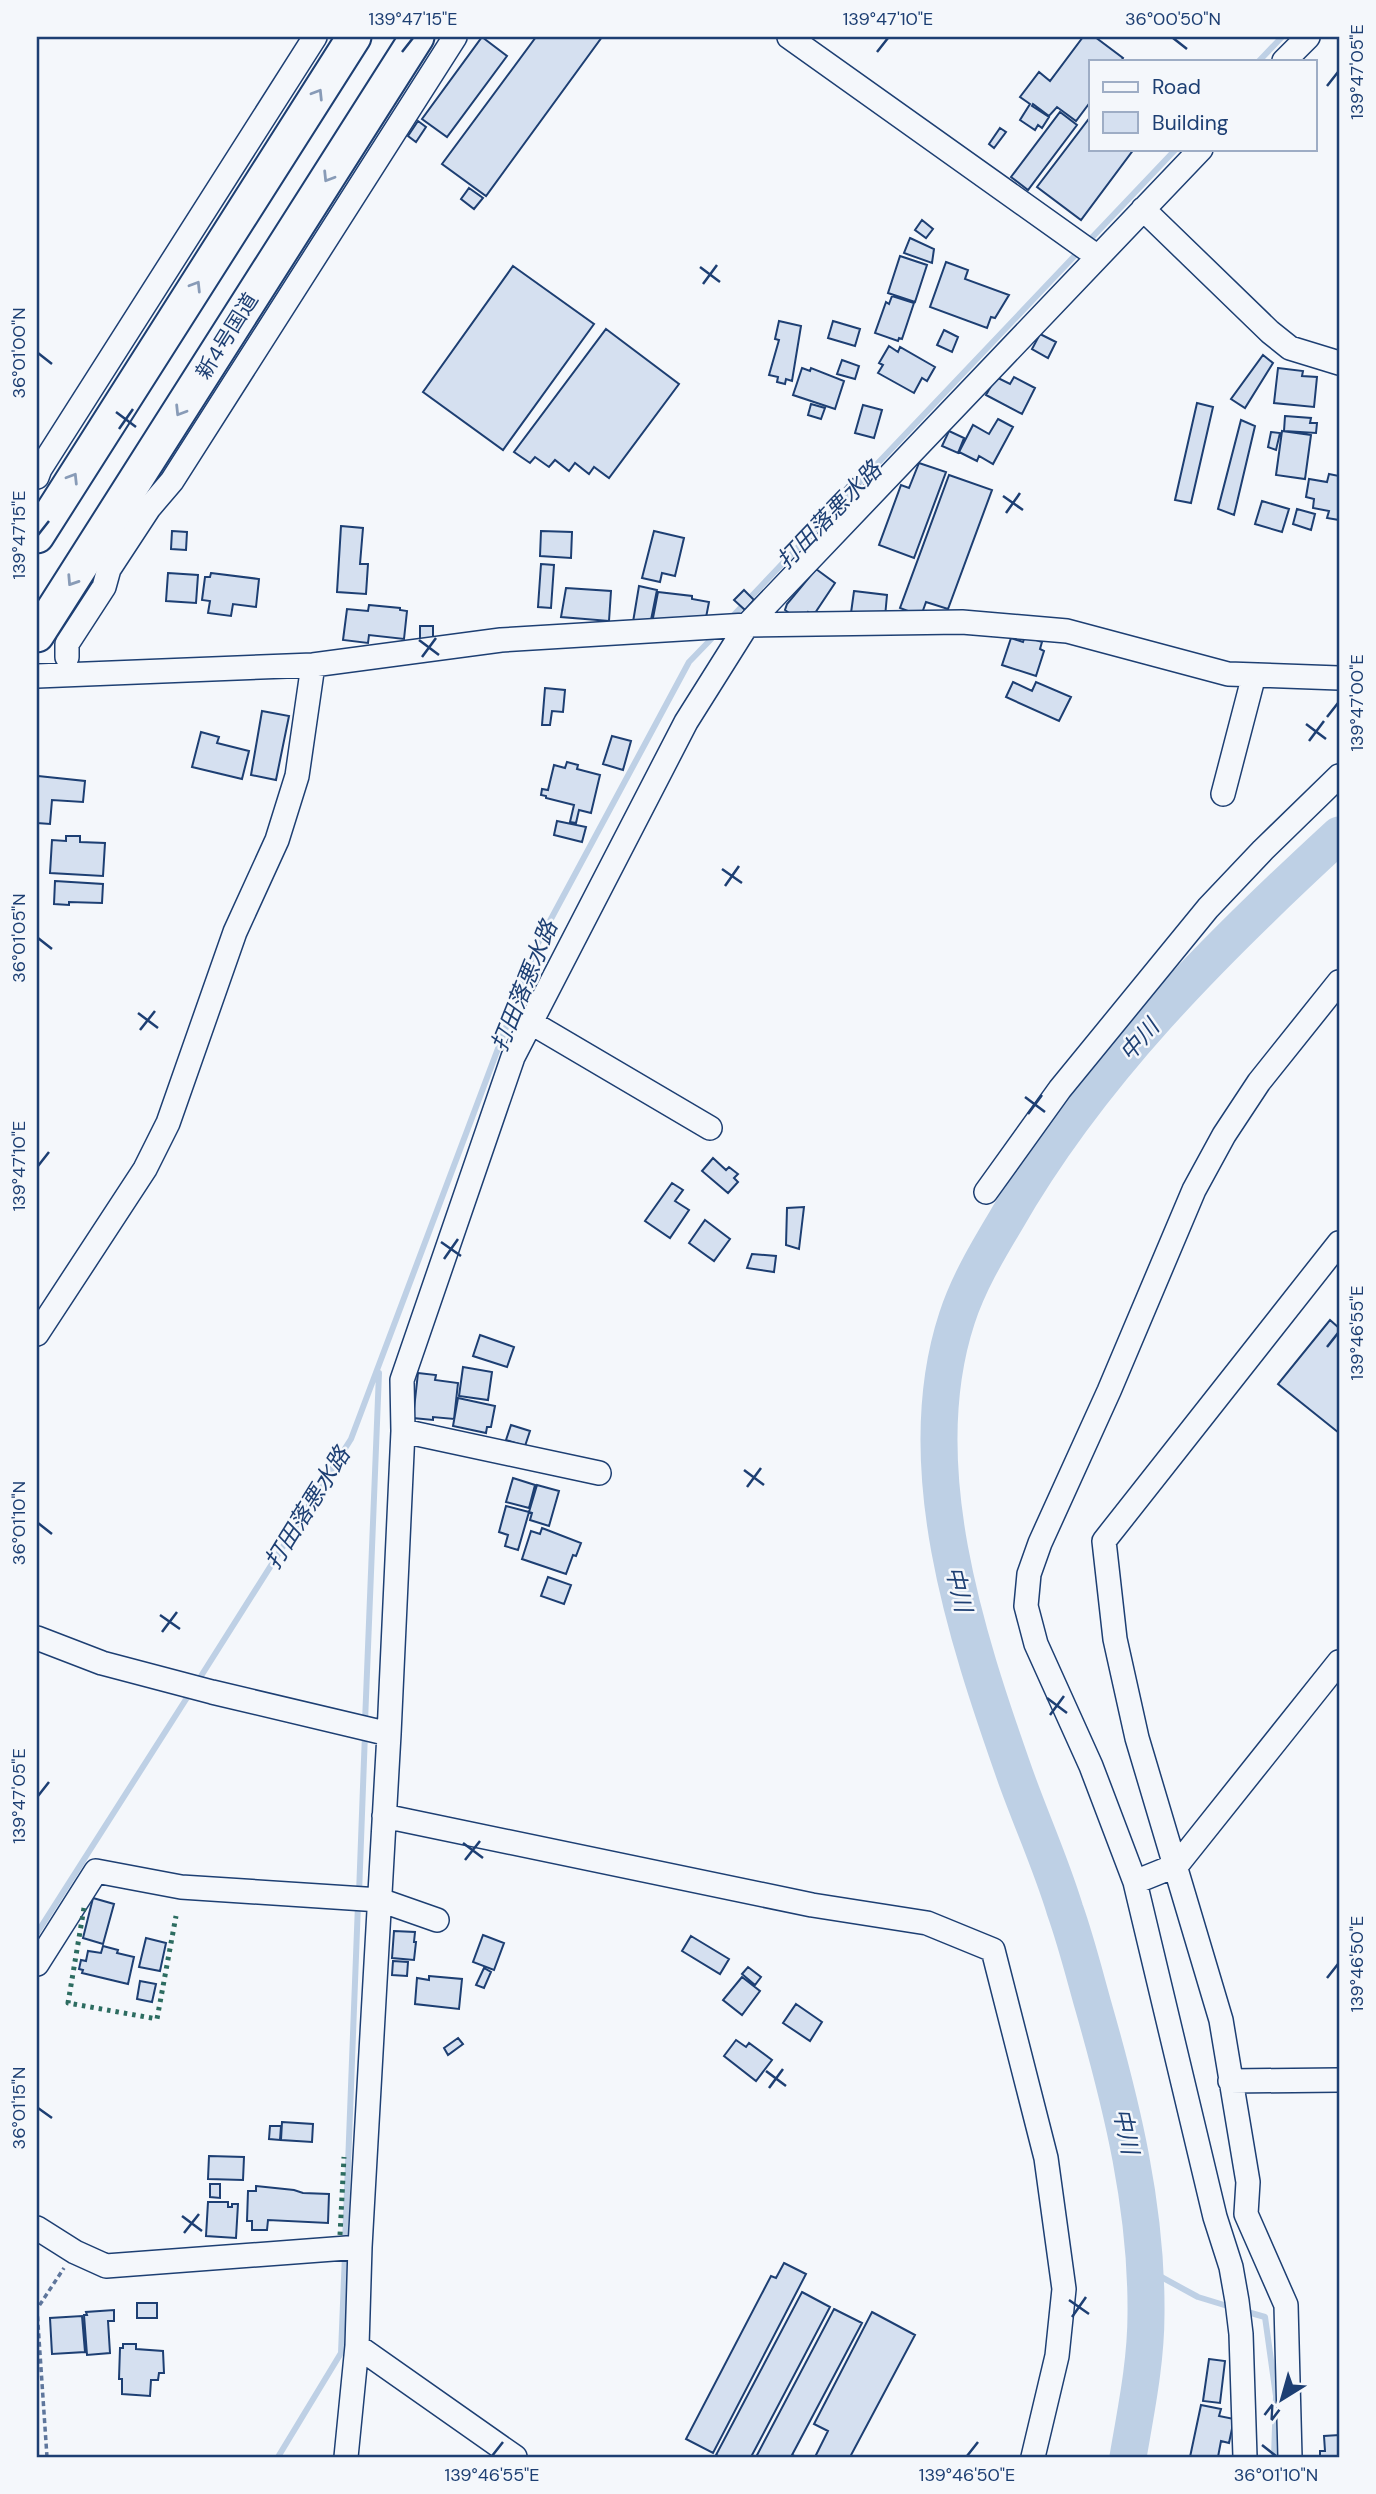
<svg xmlns="http://www.w3.org/2000/svg" width="1376" height="2494" font-family="'DM Sans','Noto Sans JP',sans-serif">
  <style>
    .lines { fill: none; stroke-linecap: round; stroke-linejoin: round }
    .stream { stroke: #bed0e5; stroke-width: 6 }
    .river { stroke: #bed0e5; stroke-width: 37 }
    .building { fill: #d5e0f0; stroke: #1d3f73; stroke-width: 2 }
    .minor-casing { stroke: #1d3f73; stroke-width: 26 }
    .highway-casing { stroke: #1d3f73; stroke-width: 37 }
    .path { stroke: #5e769c; stroke-width: 3.5; stroke-dasharray: 5 3.5; stroke-linecap: butt }
    .minor { stroke: #f4f7fb; stroke-width: 23 }
    .highway { stroke: #f4f7fb; stroke-width: 33 }
    .hedge { stroke: #2c6c60; stroke-width: 5; stroke-dasharray: 3.5 5; stroke-linecap: butt }
    .oneway { stroke: #889bb7 }
    .ticks { fill: none; stroke: #1d3f73; stroke-width: 2.5 }
    .labels { text-anchor: middle; dominant-baseline: central; stroke-width: 5; stroke-linejoin: round; paint-order: stroke }
    .street-label { font-size: 21px; fill: #1d3f73; stroke: #f4f7fb }
    .water-label { font-size: 23px; font-style: italic; fill: #1d3f73; stroke: #f4f7fb }
    .neatline { fill: none; stroke: #1d3f73; stroke-width: 2.5 }
    .ticks-label { font-size: 18px; text-anchor: middle; fill: #1d3f73 }
  </style>
  <rect width="100%" height="100%" fill="#f4f7fb"/>
  <g class="lines">
    <path class="stream" d="M1259,61L1282,37
      M729,620L1176,149
      M196,1684L351,1439L537,945L689,662L717,633
      M365,1722L379,1373
      M359,1894L365,1733
      M37,1933L190,1693
      M345,2243L358,1904
      M1143,2267L1198,2297L1234,2308
      M1244,2311L1265,2317L1276,2396L1274,2457
      M278,2457L341,2353L345,2254"/>
    <path class="river" d="M1128,2457C1136,2410 1146,2362 1146,2314C1147,2208 1122,2106 1093,2005C1084,1973 1076,1941 1065,1910C1051,1864 1031,1820 1015,1775C966,1636 909,1464 957,1318C968,1284 987,1252 1005,1222C1090,1073 1214,950 1339,835"/>
  </g>
  <path class="building" d="M482,37L507,56L447,137L422,119Z
    M536,37H602L486,196L442,164Z
    M1083,37H1095L1123,58L1121,61H1091V101L1076,121L1057,107L1049,116L1033,104L1032,106L1049,117L1042,128L1038,125L1035,130L1020,120L1030,104L1020,97L1039,72L1050,81Z
    M1060,112L1077,125L1028,190L1011,177Z
    M1091,116V149H1134L1081,220L1037,187Z
    M418,121L426,127L416,142L408,136Z
    M1000,128L1006,132L994,148L989,144Z
    M469,188L483,198L474,209L461,199Z
    M922,220L933,229L926,238L915,230Z
    M910,238L934,249L932,263L904,253Z
    M900,256L927,265L915,302L888,293Z
    M946,262L968,270L965,279L1009,295L995,318L991,317L987,328L930,307Z
    M513,266L594,324L503,450L423,392Z
    M892,296L914,303L902,339L899,338L898,341L875,333L886,302L889,304Z
    M779,321L801,326L792,381L786,379L785,384L777,382L778,377L769,375L779,340L775,339Z
    M833,321L860,329L855,346L828,338Z
    M606,329L679,384L609,478L594,467L589,474L575,463L569,471L555,460L549,467L535,457L530,463L514,452Z
    M944,330L958,337L952,352L937,345Z
    M1040,334L1056,342L1048,358L1032,349Z
    M889,346L898,352L900,347L935,367L927,381L922,378L914,393L878,373L883,365L879,363Z
    M1263,355L1273,363L1245,408L1231,399Z
    M842,360L859,366L855,379L837,374Z
    M802,368L810,371L811,368L844,381L835,409L793,395Z
    M1278,368L1303,371L1302,376L1317,377L1314,407L1274,403Z
    M996,377L1010,384L1014,377L1035,388L1022,414L986,395Z
    M1197,403L1213,407L1191,503L1175,500Z
    M811,404L825,408L821,419L808,415Z
    M863,405L882,410L874,438L855,433Z
    M1285,416L1311,418L1310,423H1317L1316,433L1284,431Z
    M998,419L1013,427L993,464L979,456L977,461L959,452L973,425L989,434Z
    M1241,420L1255,426L1234,515L1218,509Z
    M949,431L964,438L958,453L942,446Z
    M1282,431L1311,435L1305,479L1276,475Z
    M1271,432L1280,433L1276,450L1268,447Z
    M919,463L946,472L914,558L879,545L901,485L909,488Z
    M1329,474L1339,476V520L1327,518L1329,511L1313,508L1314,499L1306,497L1309,479L1327,482Z
    M949,475L992,490L948,609L926,602L921,616L900,608Z
    M853,479L862,487L853,495L845,488Z
    M1262,501L1289,509L1282,532L1255,524Z
    M1297,509L1315,514L1311,530L1293,524Z
    M341,526L363,528L360,564H368L366,594L337,592Z
    M172,531L187,532L186,550L171,549Z
    M541,531L572,532L571,558L540,556Z
    M654,531L684,538L675,576L662,573L660,582L642,578Z
    M541,564L554,565L551,608L538,607Z
    M816,569L835,583L813,616L808,612L801,622L785,610L787,604Z
    M168,573L198,575L196,603L166,601Z
    M211,573L259,579L256,607L233,604L231,616L208,613L210,601L202,600L205,577H210Z
    M639,586L657,590L650,625L633,622Z
    M566,588L611,591L609,621L561,617Z
    M744,590L754,600L745,610L734,600Z
    M854,591L887,595L885,617L851,613Z
    M658,592L692,596V599L709,602L703,633L652,623Z
    M369,605L400,608V610L407,611L404,639L369,635L368,643L343,640L347,609L368,611Z
    M420,626H433V643H420Z
    M1025,636L1042,642L1040,649L1044,651L1036,676L1002,665L1011,638L1023,642Z
    M1013,682L1032,691L1036,682L1071,697L1059,721L1006,697Z
    M545,688L565,690L563,712L552,711L550,725H542Z
    M262,711L289,716L276,780L251,775Z
    M201,732L219,737L217,743L249,751L242,779L192,767Z
    M612,736L631,741L623,770L603,764Z
    M567,762L578,765L577,769L600,775L591,813L579,810L576,823L570,822L574,805L546,798V796L541,795L542,789L548,790L554,765L565,768Z
    M38,776L85,781L83,802L52,800L50,824L37,823Z
    M557,821L586,827L582,842L554,835Z
    M66,836H80V842L105,843L103,876L50,873L52,840L66,841Z
    M55,881L103,884L102,903L69,902V905L54,904Z
    M713,1158L726,1170L729,1167L738,1174L734,1178L738,1182L728,1193L702,1171Z
    M672,1183L683,1190L675,1201L689,1210L670,1238L645,1221Z
    M804,1207L799,1249L786,1245L787,1208Z
    M705,1220L730,1239L714,1261L689,1243Z
    M752,1254L776,1256L774,1272L747,1268Z
    M1330,1320L1339,1328V1433L1278,1384Z
    M480,1335L514,1347L507,1367L473,1356Z
    M463,1367L492,1372L488,1400L459,1396Z
    M418,1373L436,1375L435,1380L458,1383L454,1419L433,1417V1420L413,1418Z
    M458,1398L495,1406L491,1427H487L486,1433L453,1426Z
    M511,1425L530,1431L525,1446L506,1440Z
    M513,1478L535,1485L529,1508L506,1502Z
    M537,1485L559,1491L549,1526L530,1520L532,1513L529,1512Z
    M506,1506L529,1512L518,1550L505,1546L508,1535L499,1532Z
    M542,1528L581,1543L576,1556L573,1555L566,1574L522,1559L531,1531L540,1534Z
    M548,1577L571,1585L564,1604L541,1596Z
    M93,1898L114,1904L103,1944L83,1938Z
    M394,1931L415,1932L414,1942H416L414,1960L392,1958Z
    M483,1935L504,1943L494,1970L473,1962Z
    M691,1936L729,1959L720,1974L682,1951Z
    M146,1938L166,1943L160,1971L139,1967Z
    M103,1946L118,1950L117,1953L134,1957L128,1984L82,1973L83,1970L79,1969L81,1960L86,1961L88,1951L101,1953Z
    M393,1961L408,1962L407,1976L392,1975Z
    M748,1967L761,1977L755,1985L742,1974Z
    M484,1968L491,1972L484,1988L476,1985Z
    M429,1976L462,1979L459,2009L415,2004L417,1978L429,1980Z
    M742,1977L760,1991L742,2015L723,2000Z
    M140,1981L156,1984L152,2002L137,1999Z
    M796,2004L822,2022L810,2041L783,2023Z
    M458,2038L463,2044L448,2055L444,2048Z
    M736,2040L746,2047L749,2043L772,2060L756,2081L724,2056Z
    M282,2122L313,2124L312,2142L281,2140Z
    M270,2126H281L280,2140L269,2139Z
    M209,2156L244,2157L243,2180L208,2179Z
    M210,2184H220V2198L210,2197Z
    M256,2186L294,2190L303,2193L329,2194L328,2223L268,2220L267,2230H252V2221H247L248,2191H256Z
    M208,2202H228V2207H232V2204H238L236,2238L206,2236Z
    M784,2263L806,2274L713,2453L686,2439L771,2276L776,2278Z
    M802,2292L830,2307L751,2457H720L716,2455Z
    M137,2303H157V2318H137Z
    M834,2309L862,2323L792,2455L797,2457H756Z
    M114,2310V2321H108L110,2353L87,2355L84,2315H87L86,2312Z
    M872,2312L915,2335L850,2457H815L828,2431L814,2424Z
    M82,2316L85,2352L52,2354L50,2318Z
    M123,2344H136V2349L163,2351L164,2373H159L158,2380H151L150,2396L122,2394V2379H119L120,2348H123Z
    M1209,2359L1225,2361L1220,2403L1203,2401Z
    M1201,2405L1221,2409L1219,2416L1234,2419L1229,2443L1221,2441L1218,2457H1190Z
    M1339,2435V2457H1320V2451H1325L1324,2436Z"/>
  <g class="lines">
    <g class="minor-casing">
      <path id="minor" d="M789,37L1098,257
        M1284,61L1308,37
        M1143,209L1270,332L1290,348L1339,363
        M37,477L40,469L315,37
        M67,657V644L104,587L109,569L149,508L172,481L455,37
        M37,676L313,665L501,640L747,625L962,622L1067,631L1228,674L1339,678
        M1223,794L1254,675
        M530,1022L710,1128
        M986,1192L1060,1089L1208,908L1263,850L1339,776
        M37,1334L145,1169L168,1123L235,932L277,840L297,776L313,665
        M403,1431L599,1473
        M37,1638L102,1663L212,1692L389,1734
        M384,1816L812,1905L927,1923L993,1950L1046,2158L1064,2289L1057,2356L1033,2457
        M1135,1882L1177,1865L1339,1662
        M37,1964L96,1871L181,1887L380,1900L437,1920
        M1230,2081L1339,2080
        M37,2228L75,2252L106,2266L360,2247
        M357,2346L515,2457
        M346,2457L357,2346L360,2247L389,1734L403,1431L402,1380L513,1057L686,722L747,625L1201,149
        M1245,2457L1241,2334L1237,2301L1231,2267L1215,2217L1135,1882L1091,1766L1036,1644L1026,1606L1029,1574L1040,1543L1109,1391L1194,1190L1224,1135L1259,1082L1339,982
        M1290,2457L1286,2305L1246,2214L1248,2182L1221,2020L1137,1738L1115,1639L1104,1541L1339,1243"/>
    </g>
    <g class="highway-casing">
      <path id="highway" d="M37,536L354,37
        M37,635L417,37"/>
    </g>
    <path class="path" d="M47,2457L37,2309L64,2268"/>
    <use href="#minor" class="minor"/>
    <use href="#highway" class="highway"/>
    <path class="hedge" d="M84,1908L68,2003L157,2019L176,1916
      M340,2235L344,2157"/>
  </g>
  <defs><path id="oneway-chevron" d="M-2-3.5L2.5 0L-2 3.5" fill="none" stroke-width="1.6" stroke-linecap="round" stroke-linejoin="round" transform="scale(1.75)"/></defs>
  <g class="oneway">
    <use href="#oneway-chevron" transform="translate(318 94) rotate(-58)"/>
    <use href="#oneway-chevron" transform="translate(328 177) rotate(122)"/>
    <use href="#oneway-chevron" transform="translate(196 286) rotate(-58)"/>
    <use href="#oneway-chevron" transform="translate(180 411) rotate(122)"/>
    <use href="#oneway-chevron" transform="translate(73 478) rotate(-58)"/>
    <use href="#oneway-chevron" transform="translate(72 581) rotate(123)"/>
  </g>
  <path class="ticks" d="M1173,38L1187,49M402,52L413,38M877,52L888,38M1327,86L1338,72M700,267L720,282M703,284L717,265M38,353L52,364M116,412L136,427M119,429L133,409M1003,496L1023,510M1006,513L1020,493M38,535L49,521M419,640L439,655M422,657L436,638M1327,717L1338,703M1306,724L1326,739M1309,741L1324,721M722,869L742,883M725,886L739,866M38,938L52,949M138,1013L158,1028M140,1030L155,1011M1025,1097L1045,1112M1028,1114L1042,1095M38,1166L49,1152M441,1242L461,1256M444,1259L458,1239M1327,1347L1338,1333M744,1470L764,1485M747,1487L761,1468M38,1523L52,1534M160,1615L180,1629M162,1632L177,1612M1047,1698L1067,1713M1050,1715L1064,1696M38,1796L49,1782M463,1843L483,1858M465,1860L480,1841M1327,1978L1338,1964M766,2071L786,2086M769,2088L783,2069M38,2108L52,2118M182,2216L202,2231M184,2233L199,2214M1069,2300L1089,2314M1072,2317L1086,2297M1262,2445L1276,2456M492,2456L503,2442M967,2456L978,2442"/>
  <g class="labels">
    <g class="street-label">
      <text transform="translate(227 336) rotate(-58)">新4号国道</text>
    </g>
    <g class="water-label">
      <text transform="translate(829 515) rotate(-46)">打田落悪水路</text>
      <text transform="translate(524 986) rotate(-68)">打田落悪水路</text>
      <text transform="translate(1139 1040) rotate(-49)">中川</text>
      <text transform="translate(307 1508) rotate(-58)">打田落悪水路</text>
      <text transform="translate(959 1589) rotate(77)">中川</text>
      <text transform="translate(1126 2131) rotate(78)">中川</text>
    </g>
  </g>
  <rect width="1376" height="2494" fill="none" stroke="#f4f7fb" stroke-width="77"/>
  <rect x="1089" y="60" width="228" height="91" fill="#f4f7fb" stroke="#9eadc5" stroke-width="2"/>
  <rect x="1103" y="82" width="35" height="10" fill="#f4f7fb" stroke="#9eadc5" stroke-width="2"/>
  <text x="1152" y="94" font-size="21" fill="#1d3f73">Road</text>
  <rect x="1103" y="112" width="35" height="21" fill="#d5e0f0" stroke="#9eadc5" stroke-width="2"/>
  <text x="1152" y="130" font-size="21" fill="#1d3f73">Building</text>
  <g transform="translate(1282 2399) rotate(217)" stroke="#f4f7fb" stroke-width="5" paint-order="stroke">
  <path d="M0-5L12 26L0 18L-12 26Z" fill="#1d3f73"/>
  <text y="-10" font-size="19" font-weight="bold" text-anchor="middle" fill="#1d3f73">N</text>
  </g>
  <rect x="38" y="38" width="1300" height="2418" class="neatline"/>
  <g class="ticks-label">
    <text x="413" y="25">139°47'15"E</text>
    <text x="888" y="25">139°47'10"E</text>
    <text x="1173" y="25">36°00'50"N</text>
    <text transform="translate(1357 72) rotate(-90)" y="6">139°47'05"E</text>
    <text transform="translate(19 353) rotate(-90)" y="6">36°01'00"N</text>
    <text transform="translate(19 535) rotate(-90)" y="6">139°47'15"E</text>
    <text transform="translate(1357 703) rotate(-90)" y="6">139°47'00"E</text>
    <text transform="translate(19 938) rotate(-90)" y="6">36°01'05"N</text>
    <text transform="translate(19 1166) rotate(-90)" y="6">139°47'10"E</text>
    <text transform="translate(1357 1333) rotate(-90)" y="6">139°46'55"E</text>
    <text transform="translate(19 1523) rotate(-90)" y="6">36°01'10"N</text>
    <text transform="translate(19 1796) rotate(-90)" y="6">139°47'05"E</text>
    <text transform="translate(1357 1964) rotate(-90)" y="6">139°46'50"E</text>
    <text transform="translate(19 2108) rotate(-90)" y="6">36°01'15"N</text>
    <text x="492" y="2481">139°46'55"E</text>
    <text x="967" y="2481">139°46'50"E</text>
    <text x="1276" y="2481">36°01'10"N</text>
  </g>
</svg>
